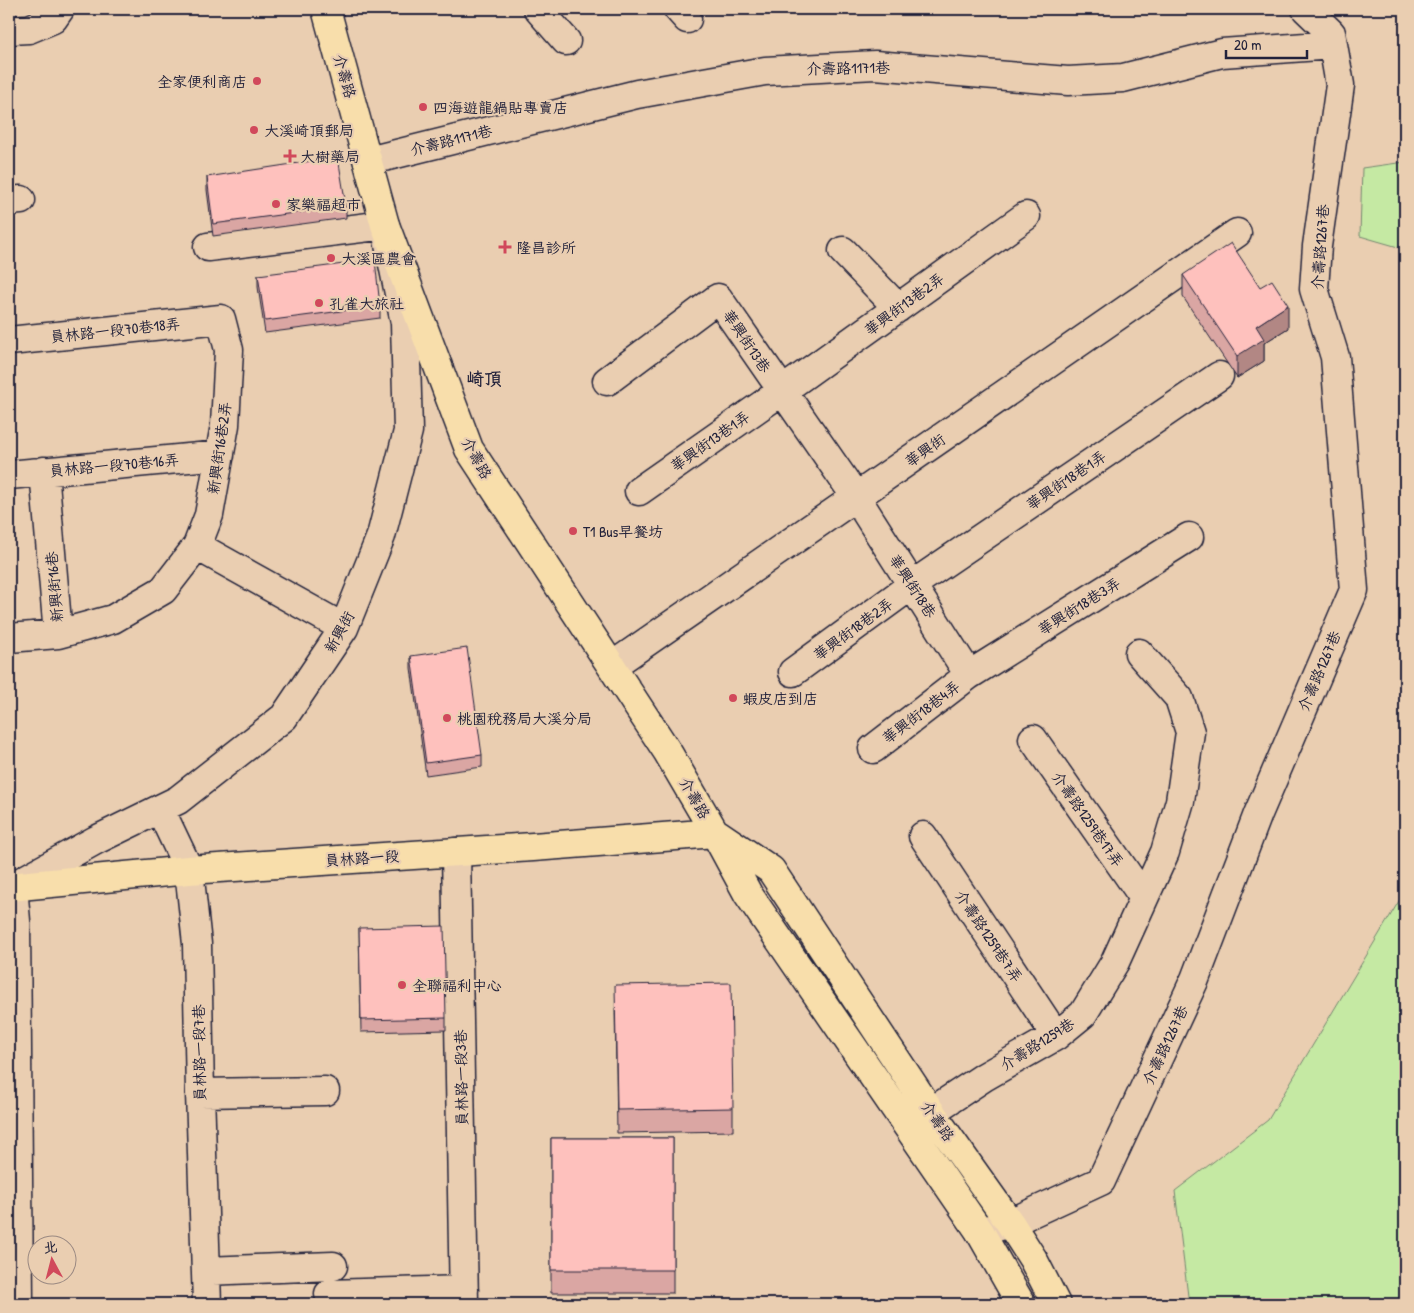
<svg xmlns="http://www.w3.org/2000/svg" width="1414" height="1313" font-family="'Patrick Hand','LXGW WenKai TC',sans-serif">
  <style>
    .green { fill: #c5e9a3; stroke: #74866f }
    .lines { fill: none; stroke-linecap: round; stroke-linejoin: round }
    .minor-casing { stroke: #22223b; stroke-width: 31 }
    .major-casing { stroke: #22223b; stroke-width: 31 }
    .minor { stroke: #eaceb1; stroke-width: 28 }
    .major { stroke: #f8deab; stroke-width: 28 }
    .wall { fill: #daa6a3; stroke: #22223b }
    .shaded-wall { fill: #b28784; stroke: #22223b }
    .building { fill: #fec1bd; stroke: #22223b }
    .poi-dot { fill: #d1495b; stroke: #eaceb1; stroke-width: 2 }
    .labels { text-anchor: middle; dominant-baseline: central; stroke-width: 4.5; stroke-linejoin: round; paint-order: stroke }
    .street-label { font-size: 15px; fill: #22223b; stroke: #eaceb1 }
    .poi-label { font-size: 15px; fill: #22223b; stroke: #eaceb1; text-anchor: start }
    .quarter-label { font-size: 18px; font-weight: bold; fill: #22223b; stroke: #eaceb1 }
  </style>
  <rect width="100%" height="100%" fill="#eaceb1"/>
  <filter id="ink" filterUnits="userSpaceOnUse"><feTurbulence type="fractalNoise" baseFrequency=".02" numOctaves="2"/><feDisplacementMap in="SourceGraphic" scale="10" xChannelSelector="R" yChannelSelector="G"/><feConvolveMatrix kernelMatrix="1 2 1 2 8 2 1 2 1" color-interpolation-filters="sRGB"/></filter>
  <g filter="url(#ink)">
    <path class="green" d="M1405,162V249L1360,236L1362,168Z
      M1405,891V1304H1189L1175,1191L1268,1120Z"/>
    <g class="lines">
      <g class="minor-casing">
        <path id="minor" d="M538,9L566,41
          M678,9L687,19
          M9,30L29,29L53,19L60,9
          M368,161L637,94L765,71L875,65L1068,81L1123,78L1222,53L1333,45
          M9,201L21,200
          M843,251L898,308
          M9,341L221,319L229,350L225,425L209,515L197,546L163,590L113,619L58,634L9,638
          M607,381L718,298L856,497L969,675
          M44,471L58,634
          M9,475L220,455
          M639,491L782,391L1026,216
          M197,546L344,628
          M612,666L1237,233
          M793,672L912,585L1219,376
          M1033,739L1144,898
          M873,749L969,675L1189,537
          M160,809L189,870L197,944L200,1093L207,1304
          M923,836L1056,1036
          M456,852L464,1304
          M200,1093L325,1091
          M931,1112L984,1077L1056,1036L1083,1014L1115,962L1165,852L1180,801L1190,732L1179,698L1139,653
          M980,1232L1010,1223L1101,1181L1195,979L1258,814L1354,590L1335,357L1314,289L1317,246L1340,85L1331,33L1306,9
          M206,1271L333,1266
          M329,1294L464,1290
          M19,1304L16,921L13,886L96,840L178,800L284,717L344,628L381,536L408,431L405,323L385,225L208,247"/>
      </g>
      <g class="major-casing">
        <path id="major" d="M326,9L385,225L469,449L667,751L715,833L748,894L980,1232L1021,1304
          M718,834L771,870L931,1112L1010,1223L1033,1259L1056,1304
          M9,887L189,870L533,847L715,833"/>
      </g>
      <use href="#minor" class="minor"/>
      <use href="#major" class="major"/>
    </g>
    <path class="wall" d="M207,177L346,206V218L213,236L207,190Z
      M258,275L380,306V318L265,333L258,287Z
      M1183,275L1288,328L1264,343V361L1237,378L1183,297Z
      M411,656L482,755V767L426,775L411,668Z
      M359,928L446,1018V1030L361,1032Z
      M615,1008L733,1108V1131L617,1133Z
      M551,1138H673V1293H551Z"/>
    <path class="shaded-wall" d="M1288,305V328L1264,343V361L1237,378V356L1256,326Z"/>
    <path class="building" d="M338,157L346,206L213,224L207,177Z
      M1231,243L1260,287L1272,280L1288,305L1256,326L1264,339L1237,356L1183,275Z
      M375,260L380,306L265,321L258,275Z
      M467,648L482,755L426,763L411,656Z
      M444,926L446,1018L361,1020L359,928Z
      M731,983L733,1108L617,1110L615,985Z
      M551,1138H673V1270H551Z"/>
  </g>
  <g class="poi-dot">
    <circle cx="257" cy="81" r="5"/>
    <circle cx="423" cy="107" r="5"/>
    <circle cx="254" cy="130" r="5"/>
    <path d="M287.5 148.5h5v5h5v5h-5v5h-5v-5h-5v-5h5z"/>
    <circle cx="276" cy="204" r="5"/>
    <path d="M502.5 239.5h5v5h5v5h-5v5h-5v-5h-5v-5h5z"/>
    <circle cx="331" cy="258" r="5"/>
    <circle cx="319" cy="303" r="5"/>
    <circle cx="573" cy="531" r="5"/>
    <circle cx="733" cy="698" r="5"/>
    <circle cx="447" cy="718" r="5"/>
    <circle cx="402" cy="985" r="5"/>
  </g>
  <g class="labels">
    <g class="street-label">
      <text transform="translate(848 68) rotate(-1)">介壽路1171巷</text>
      <text transform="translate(345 76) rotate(74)">介壽路</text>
      <text transform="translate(451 140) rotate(-14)">介壽路1171巷</text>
      <text transform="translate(1320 247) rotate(-86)">介壽路1267巷</text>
      <text transform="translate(904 304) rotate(-36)">華興街13巷2弄</text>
      <text transform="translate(115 330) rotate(-6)">員林路一段70巷18弄</text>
      <text transform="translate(747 341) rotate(56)">華興街13巷</text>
      <text transform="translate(710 441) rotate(-35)">華興街13巷1弄</text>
      <text transform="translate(219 448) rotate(-82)">新興街16巷2弄</text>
      <text transform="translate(925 450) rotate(-35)">華興街</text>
      <text transform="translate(477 458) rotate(61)">介壽路</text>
      <text transform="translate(114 465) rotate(-5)">員林路一段70巷16弄</text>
      <text transform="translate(1066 480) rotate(-34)">華興街18巷1弄</text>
      <text transform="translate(913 586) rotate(57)">華興街18巷</text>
      <text transform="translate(54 587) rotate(-95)">新興街16巷</text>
      <text transform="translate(1079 606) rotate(-32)">華興街18巷3弄</text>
      <text transform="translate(853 629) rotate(-36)">華興街18巷2弄</text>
      <text transform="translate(339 632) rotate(-61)">新興街</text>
      <text transform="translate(1319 671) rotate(-67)">介壽路1267巷</text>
      <text transform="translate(921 712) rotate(-37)">華興街18巷4弄</text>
      <text transform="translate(695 798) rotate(60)">介壽路</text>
      <text transform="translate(1088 819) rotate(55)">介壽路1259巷17弄</text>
      <text transform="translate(362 858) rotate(-4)">員林路一段</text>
      <text transform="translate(989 936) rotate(56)">介壽路1259巷7弄</text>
      <text transform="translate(1037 1044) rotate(-32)">介壽路1259巷</text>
      <text transform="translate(1165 1045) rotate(-65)">介壽路1267巷</text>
      <text transform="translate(199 1053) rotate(-91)">員林路一段7巷</text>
      <text transform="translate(461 1078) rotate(-91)">員林路一段3巷</text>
      <text transform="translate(938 1121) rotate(55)">介壽路</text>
    </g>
    <g class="poi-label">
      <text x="247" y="81" text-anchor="end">全家便利商店</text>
      <text x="433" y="107">四海遊龍鍋貼專賣店</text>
      <text x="264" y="130">大溪崎頂郵局</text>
      <text x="300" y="156">大樹藥局</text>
      <text x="286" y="204">家樂福超市</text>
      <text x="516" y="247">隆昌診所</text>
      <text x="341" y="258">大溪區農會</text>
      <text x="329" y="303">孔雀大旅社</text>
      <text x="583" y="531">T1 Bus早餐坊</text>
      <text x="743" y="698">蝦皮店到店</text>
      <text x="457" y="718">桃園稅務局大溪分局</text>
      <text x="412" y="985">全聯福利中心</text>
    </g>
    <g class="quarter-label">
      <text x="484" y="378">崎頂</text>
    </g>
  </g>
  <rect width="1414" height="1313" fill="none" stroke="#eaceb1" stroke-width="30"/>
  <rect x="15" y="15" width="1384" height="1283" fill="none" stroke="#22223b" stroke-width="2" filter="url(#ink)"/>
  <g transform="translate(52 1260) rotate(353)"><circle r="24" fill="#eaceb1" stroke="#9a8982"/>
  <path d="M0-4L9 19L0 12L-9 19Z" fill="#d1495b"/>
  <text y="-8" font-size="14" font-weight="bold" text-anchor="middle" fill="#22223b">北</text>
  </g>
  <path d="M1226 50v8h81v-8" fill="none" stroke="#22223b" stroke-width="2.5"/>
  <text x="1234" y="50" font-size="15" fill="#22223b" stroke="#eaceb1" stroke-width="4" paint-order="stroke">20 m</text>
</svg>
